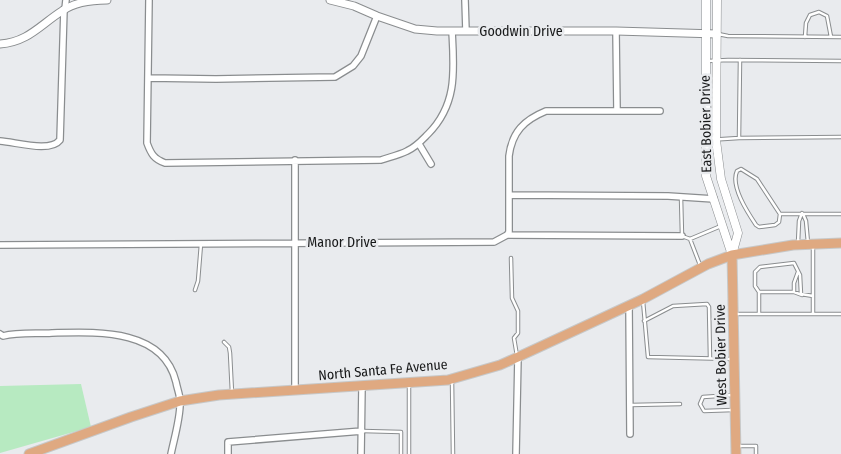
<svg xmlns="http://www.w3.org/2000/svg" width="841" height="454" font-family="'Fira Sans Condensed',sans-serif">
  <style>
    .green { fill: #b7eac1 }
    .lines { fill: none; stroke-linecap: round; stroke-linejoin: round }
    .service-casing { stroke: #8a8d8f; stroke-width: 4.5 }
    .minor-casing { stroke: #8a8d8f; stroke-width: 8 }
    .tertiary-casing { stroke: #8a8d8f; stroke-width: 9 }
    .secondary-casing { stroke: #8a8d8f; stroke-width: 9 }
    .primary-casing { stroke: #c7c8c8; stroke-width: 11 }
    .service { stroke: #fff; stroke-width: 2.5 }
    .minor { stroke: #fff; stroke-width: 5.5 }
    .tertiary { stroke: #fff; stroke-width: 7 }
    .secondary { stroke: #fff; stroke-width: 8 }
    .primary { stroke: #dfa981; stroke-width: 9 }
    .labels { text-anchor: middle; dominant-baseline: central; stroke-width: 5; stroke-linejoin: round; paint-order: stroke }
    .street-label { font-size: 14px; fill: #171819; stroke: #e9ebee }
  </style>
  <rect width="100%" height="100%" fill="#e9ebee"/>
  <path class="green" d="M81,384L91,427L0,453V386Z"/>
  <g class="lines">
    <g class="service-casing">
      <path id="service" d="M718,34L728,36L841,37
        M805,37L806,23L810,15L819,12L827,16L831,37
        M708,61L728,60L841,61
        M739,138L740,60
        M708,140L739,138L841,137
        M681,197L682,236L690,239
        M780,214L779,222L775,225L759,227L756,225C748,213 730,186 737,171L741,169L757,179L780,214H841
        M803,214L806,221L808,243
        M798,243L799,221L802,213
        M511,258L512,298L518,311V333L514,338L517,356
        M700,265L690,239L721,226
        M195,290L198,281L201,244
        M759,292H794L802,295
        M794,292V283L798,272
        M643,301L648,357L733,359
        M735,314H841
        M759,314V292L755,286V272L760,267L794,263L800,275L801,294L813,296
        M813,314V245
        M644,321L673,306L707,304L709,307L710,358
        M224,342L229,347L230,353L232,393
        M452,380L453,454
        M631,405L680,404
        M733,410L704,411L700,404L703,397L733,395
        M363,431L401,432V454
        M738,446H756V454
        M409,454V384"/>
    </g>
    <g class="minor-casing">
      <path id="minor" d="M149,0L147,143C151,154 154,159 165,163L381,160C390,157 399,155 407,151C416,147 422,140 428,134C458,104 454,69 452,31
        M465,0L466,31
        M65,9L66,0
        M616,31L617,111
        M148,78L216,79L335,77L353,66L361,56L377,16
        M0,141C16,142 50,153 60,140L64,9
        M419,144L431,164
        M295,160V390
        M509,195L668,196L714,199
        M507,235L509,232V156C512,132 524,120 546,111H660
        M0,245L494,242L507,235L682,236
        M629,305L630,434
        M0,334L3,336C18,332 36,334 52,333C96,332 163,328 176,382C177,388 180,395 180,401C181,416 174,439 171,454
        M228,454V442L362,431
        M361,454L362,386
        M516,454L518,357"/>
    </g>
    <g class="tertiary-casing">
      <path id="tertiary" d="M330,0L354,6L377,16L415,29L437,31H616L717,34
        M0,44C28,42 40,25 62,11C75,2 91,0 107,0"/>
    </g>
    <g class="secondary-casing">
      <path id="secondary" d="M706,0V176L732,255
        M717,0L716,140L721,179L738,233L732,255"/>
    </g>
    <g class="primary-casing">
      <path id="primary" d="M732,255L736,454
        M29,454L131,417L180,401L219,395L448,380L500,365L518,357L643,299L708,264L732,255L793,245L841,243"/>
    </g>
    <use href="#service" class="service"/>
    <use href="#minor" class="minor"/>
    <use href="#tertiary" class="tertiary"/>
    <use href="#secondary" class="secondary"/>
    <use href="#primary" class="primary"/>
  </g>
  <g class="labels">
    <g class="street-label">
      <text x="521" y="31">Goodwin Drive</text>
      <text transform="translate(706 124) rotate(-91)">East Bobier Drive</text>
      <text x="342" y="242">Manor Drive</text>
      <text transform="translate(721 355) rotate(-91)">West Bobier Drive</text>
      <text transform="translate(383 370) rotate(-5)">North Santa Fe Avenue</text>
    </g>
  </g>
</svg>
